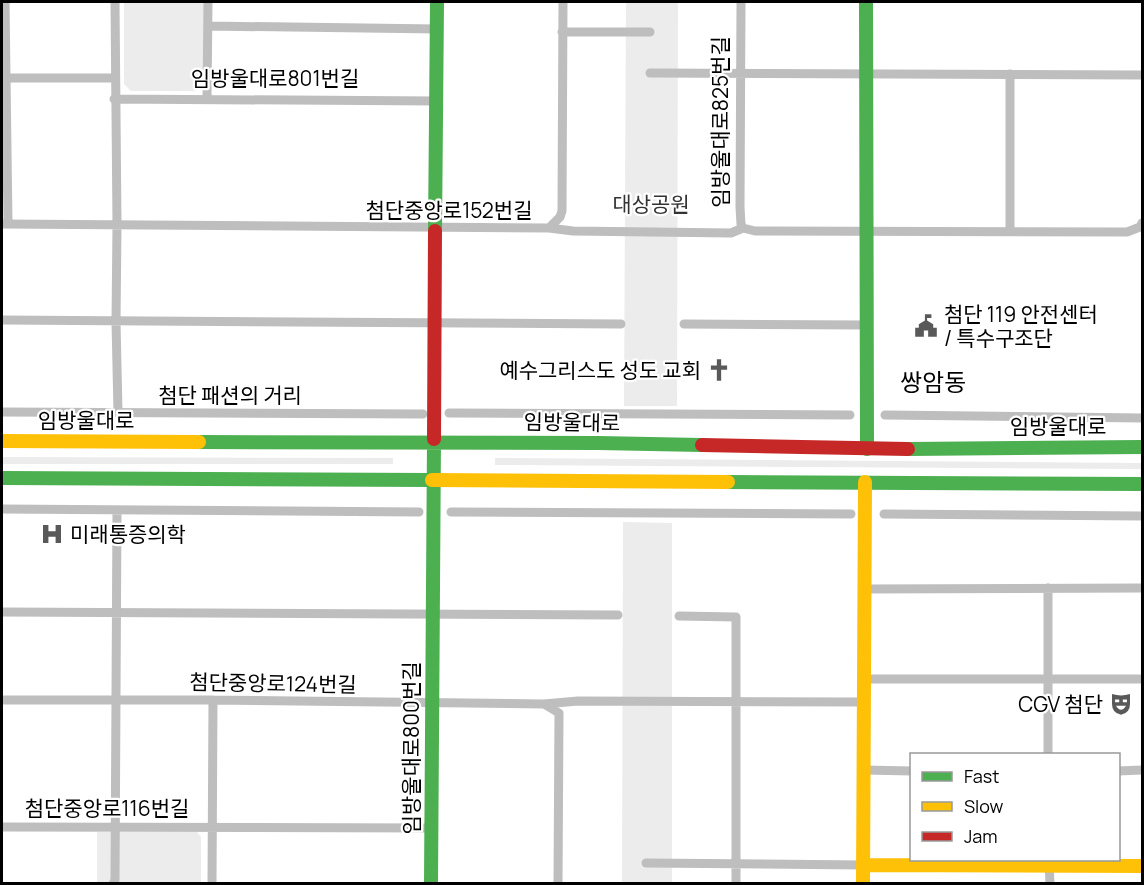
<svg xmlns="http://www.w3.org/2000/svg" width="1144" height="885" font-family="Manrope,'Noto Sans KR',sans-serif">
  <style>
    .green { fill: #ececec }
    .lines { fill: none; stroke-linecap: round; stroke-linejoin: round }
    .street { stroke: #bebebe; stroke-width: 9 }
    .fast { stroke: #4caf50; stroke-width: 14 }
    .slow { stroke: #ffc107; stroke-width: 14 }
    .jam { stroke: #c62828; stroke-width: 14 }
    .labels { text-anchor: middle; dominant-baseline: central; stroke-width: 4.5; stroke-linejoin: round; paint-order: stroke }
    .street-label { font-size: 21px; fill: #000; stroke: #fff }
    .park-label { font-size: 21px; fill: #333; stroke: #fff }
    .poi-label { font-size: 21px; fill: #000; stroke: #fff; text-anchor: start }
    .quarter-label { font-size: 24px; fill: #000; stroke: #fff }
  </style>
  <rect width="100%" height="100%" fill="#fff"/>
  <path class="green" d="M124,2H204V83L195,91H131L124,84Z
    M626,2H678L677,406H624Z
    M2,457L393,458V464H2Z
    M495,458L1142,463V469L495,465Z
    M623,522L672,523V883L622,884Z
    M97,832H197L201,837V883L97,884Z"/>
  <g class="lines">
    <path class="street" d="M5,2L8,224
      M115,2L117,225L116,322L118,412
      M741,2L740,207L741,224L743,228
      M208,26L438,29
      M562,32H650
      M650,73L1142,75
      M2,78H114
      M207,98L208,2
      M114,99L436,101
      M2,224L549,228L560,217L562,211L563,2
      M549,228L573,231L731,233L743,228
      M743,228L755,231L1127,232L1140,227L1142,223
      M1010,231V74
      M2,320L621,324
      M684,324L866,325
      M2,412L423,414
      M449,413L850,415
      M885,415L1142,418
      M2,509L419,512
      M451,512L851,514
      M884,514L1142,516
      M1048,588V754
      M864,589L1142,588
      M2,612L618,615
      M679,616L736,617V884
      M863,679H1142
      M2,700H213L544,704L578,701L863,702
      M544,704L559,713L558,884
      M864,770L912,771
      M1118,771L1142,770
      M2,827L431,828
      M1049,862L1050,884
      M646,863L864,865
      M113,884L115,880L117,510
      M212,884L213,700"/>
    <path class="fast" d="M866,2L867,449
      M435,231L437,2
      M199,442L598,443L702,445
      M908,449L1142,447
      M2,478L432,480
      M728,482L1142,484
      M431,884L434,439"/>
    <path class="slow" d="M2,441L199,442
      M432,480L728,482
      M864,865L1142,866
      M863,884L865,482"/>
    <path class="jam" d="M434,439L435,231
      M702,445L908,449"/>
  </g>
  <defs>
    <g id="civic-bare" transform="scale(1.8)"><path d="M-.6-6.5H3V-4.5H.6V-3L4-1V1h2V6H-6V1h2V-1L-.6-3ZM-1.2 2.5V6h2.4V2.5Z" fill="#595959" stroke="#fff" stroke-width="2.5" paint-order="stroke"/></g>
    <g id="church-bare" transform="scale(1.8)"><path d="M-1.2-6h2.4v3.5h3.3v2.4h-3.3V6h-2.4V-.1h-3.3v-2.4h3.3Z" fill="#595959" stroke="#fff" stroke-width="2.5" paint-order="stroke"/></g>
    <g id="hospital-bare" transform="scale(1.8)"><path d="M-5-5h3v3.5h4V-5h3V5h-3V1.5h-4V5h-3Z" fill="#595959" stroke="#fff" stroke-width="2.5" paint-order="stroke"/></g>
    <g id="theatre-bare" transform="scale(1.8)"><path d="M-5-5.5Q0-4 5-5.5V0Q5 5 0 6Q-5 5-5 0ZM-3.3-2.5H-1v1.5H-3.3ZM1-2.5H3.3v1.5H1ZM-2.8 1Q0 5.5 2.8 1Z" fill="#595959" stroke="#fff" stroke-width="2.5" paint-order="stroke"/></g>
  </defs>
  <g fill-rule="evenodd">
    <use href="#civic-bare" x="926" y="326"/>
    <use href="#church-bare" x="719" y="370"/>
    <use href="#hospital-bare" x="52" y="534"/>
    <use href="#theatre-bare" x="1121" y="704"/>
  </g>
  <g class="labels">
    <g class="street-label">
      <text x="275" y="78">임방울대로801번길</text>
      <text transform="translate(720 122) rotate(-90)">임방울대로825번길</text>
      <text x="449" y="210">첨단중앙로152번길</text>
      <text x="230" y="395">첨단 패션의 거리</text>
      <text x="86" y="420">임방울대로</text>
      <text transform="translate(572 422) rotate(1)">임방울대로</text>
      <text x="1058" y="426">임방울대로</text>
      <text transform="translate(273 683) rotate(1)">첨단중앙로124번길</text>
      <text transform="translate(411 748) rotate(-90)">임방울대로800번길</text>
      <text x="107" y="808">첨단중앙로116번길</text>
    </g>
    <g class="park-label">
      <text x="651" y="204">대상공원</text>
    </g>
    <g class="poi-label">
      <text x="944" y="314">첨단 119 안전센터<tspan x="944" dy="24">/ 특수구조단</tspan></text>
      <text x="701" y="370" text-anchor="end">예수그리스도 성도 교회</text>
      <text x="70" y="534">미래통증의학</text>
      <text x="1103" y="704" text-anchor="end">CGV 첨단</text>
    </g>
    <g class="quarter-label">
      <text x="933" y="381">쌍암동</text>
    </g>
  </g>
  <rect width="1144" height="885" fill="none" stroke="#000000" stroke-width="6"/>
  <rect x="910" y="753" width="210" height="108" fill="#ffffff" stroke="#999999" stroke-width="1.5"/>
  <rect x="922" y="772" width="30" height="9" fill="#4caf50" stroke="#999999" stroke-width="1.5"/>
  <text x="964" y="783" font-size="18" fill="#000000">Fast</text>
  <rect x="922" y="802" width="30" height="9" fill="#ffc107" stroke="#999999" stroke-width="1.5"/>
  <text x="964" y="813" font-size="18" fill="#000000">Slow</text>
  <rect x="922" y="832" width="30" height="9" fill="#c62828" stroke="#999999" stroke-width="1.5"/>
  <text x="964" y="843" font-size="18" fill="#000000">Jam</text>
</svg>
